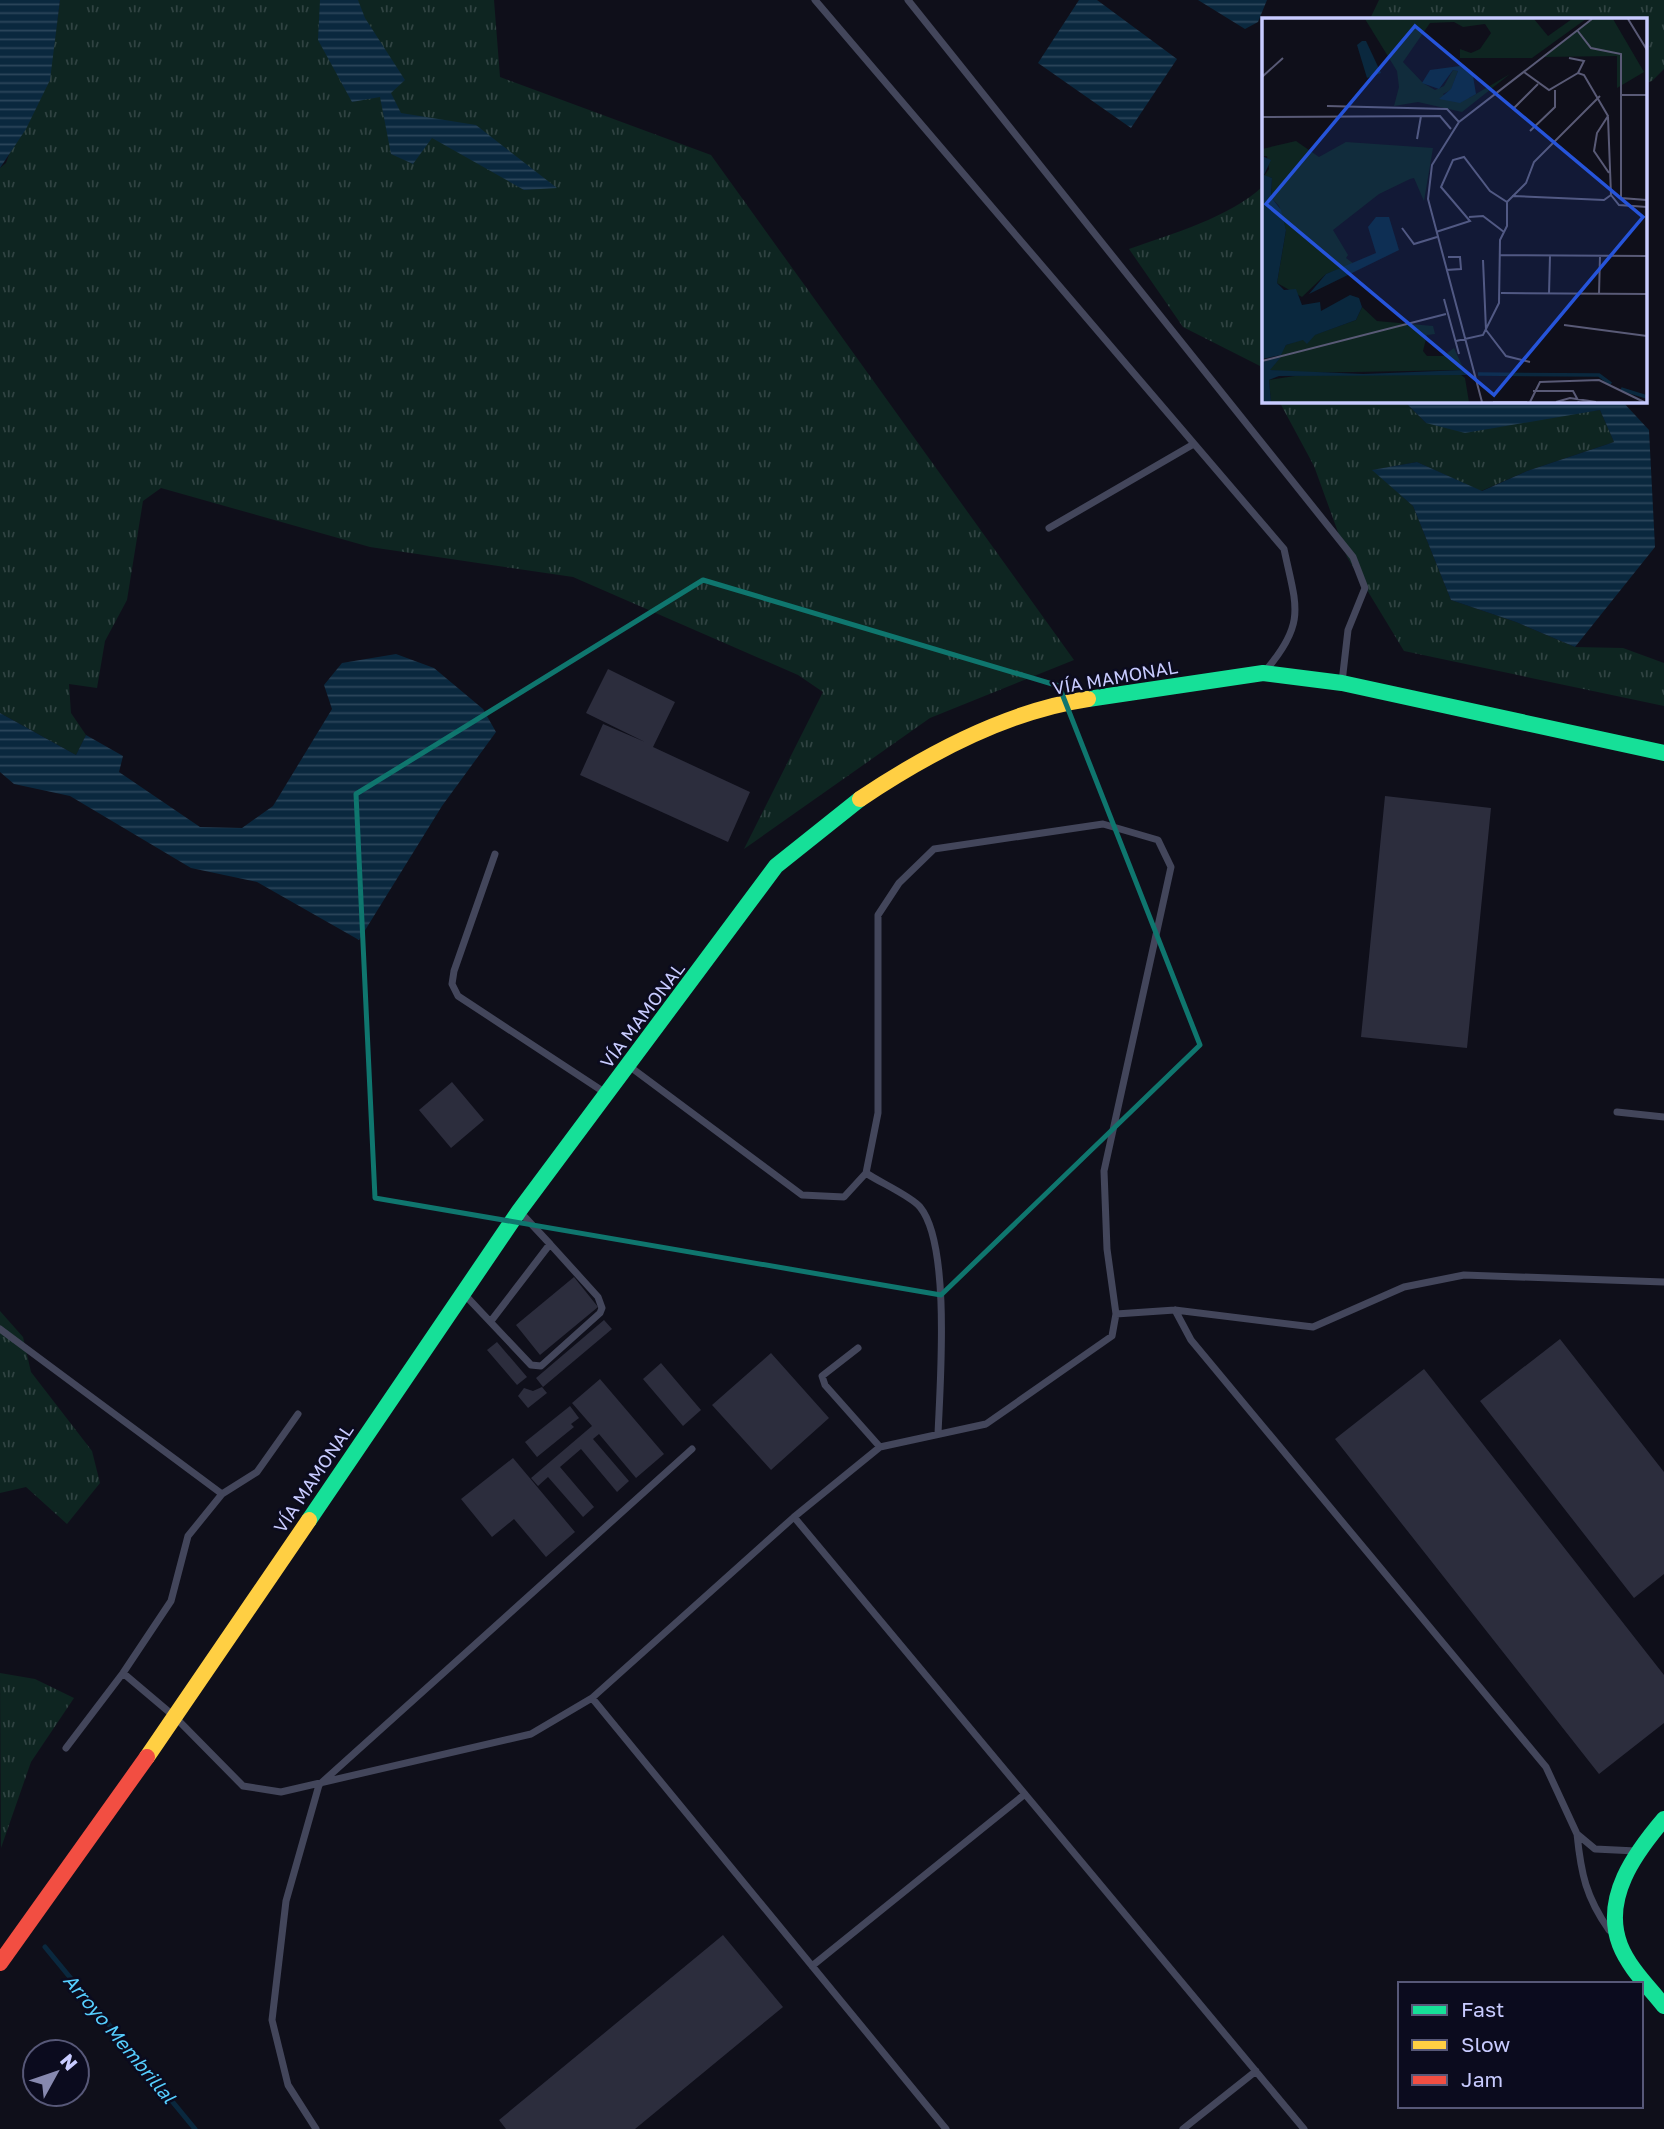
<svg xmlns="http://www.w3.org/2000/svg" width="1664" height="2129" font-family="'Golos Text',sans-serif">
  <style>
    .grass { fill: url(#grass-tufts) }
    .water { fill: url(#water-rules) }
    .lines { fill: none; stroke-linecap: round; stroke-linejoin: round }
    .stream { stroke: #0a283e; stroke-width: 5 }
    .building { fill: #2c2d3d }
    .lane { stroke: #43465b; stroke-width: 7 }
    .fast { stroke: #16e098; stroke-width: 16 }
    .slow { stroke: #ffcf43; stroke-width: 16 }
    .jam { stroke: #f24e42; stroke-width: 16 }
    .marked { fill: none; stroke: #0f766e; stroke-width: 5; stroke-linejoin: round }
    .labels { text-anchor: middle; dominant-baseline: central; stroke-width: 5; stroke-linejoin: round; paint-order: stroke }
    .street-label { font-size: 18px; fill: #c8cbff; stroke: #0b0b1e }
    .water-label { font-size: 19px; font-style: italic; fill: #56cfff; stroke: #0b0b1e }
    .inset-river { fill: none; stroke: #0a283e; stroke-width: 3.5 }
    .inset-road { fill: none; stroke: #595a76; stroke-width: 2 }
    .view { fill: #2654da; fill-opacity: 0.15; stroke: #2654da; stroke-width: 3.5 }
    .inset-edge { fill: none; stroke: #c8cbff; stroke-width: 3.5 }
  </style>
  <defs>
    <pattern id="grass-tufts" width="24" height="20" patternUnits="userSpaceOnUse" patternTransform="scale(1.75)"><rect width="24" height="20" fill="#0e2521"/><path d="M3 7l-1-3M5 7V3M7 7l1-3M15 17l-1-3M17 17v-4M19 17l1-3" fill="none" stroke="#304342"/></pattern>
    <pattern id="water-rules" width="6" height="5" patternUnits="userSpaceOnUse" patternTransform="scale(1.75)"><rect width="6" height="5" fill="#0a283e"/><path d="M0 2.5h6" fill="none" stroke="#2c465b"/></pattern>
  </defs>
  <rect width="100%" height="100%" fill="#0f0f1a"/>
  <path class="grass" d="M60,0H494L500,77L711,155L1074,660L930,718L744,849L823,692L798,675L573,577L370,547L161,488L143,501L127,600L105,641L97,688L69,684L71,713L86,735L76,755L0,713V168L6,163L57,22Z
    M1379,0H1664V69L1652,81L1645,83V19H1370Z
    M1263,186V372L1260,366L1183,327L1129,249C1171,234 1231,217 1263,186Z
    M1279,401H1404L1426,423L1541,418L1600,410L1614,442L1527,471L1481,491L1417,462L1373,470L1413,506L1451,600L1516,622L1575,647L1623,648L1664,663V706L1404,651L1347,557L1314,466Z
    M0,1311L23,1337L31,1372L92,1451L100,1483L67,1524L26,1487L0,1493Z
    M0,1673L35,1679L74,1698L31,1762L1,1848Z"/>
  <path class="water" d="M0,0H60L50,80L26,129L0,168Z
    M320,0H358L365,18L405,80L391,93L401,113L476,125L557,188L524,190L432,138L413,164L391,154L380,97L352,102L318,40Z
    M1079,0H1097L1177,59L1131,128L1038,63Z
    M1198,0H1267L1258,22L1245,29Z
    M1404,401H1622L1649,430L1655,547L1575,647L1516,622L1451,600L1413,506L1372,470L1417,462L1482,491L1527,471L1614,442L1600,410L1465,433L1426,423Z
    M396,654L434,668L483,709L496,732L442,806L359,940L257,882L191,868L70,796L14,784L0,772V713L76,755L86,735L123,756L119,772L200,827L242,828L273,806L332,709L324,685L342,663Z"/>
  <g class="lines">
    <path class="stream" d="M45,1947L195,2129"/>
  </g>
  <path class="building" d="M608,669L675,702L653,747L750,792L728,842L580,775L603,724L645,742L586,713Z
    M1385,796L1491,808L1467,1048L1361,1037Z
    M452,1082L484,1120L451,1148L419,1110Z
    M574,1277L598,1307L540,1355L516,1325Z
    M604,1320L612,1329L543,1387L536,1378Z
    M1560,1339L1664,1472V1574L1634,1598L1480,1401Z
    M497,1342L527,1377L517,1385L487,1350Z
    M771,1353L829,1418L771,1470L712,1405Z
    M661,1363L701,1410L683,1426L643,1379Z
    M1424,1369L1664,1675V1723L1599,1774L1335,1439Z
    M600,1379L664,1454L636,1478L599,1434L593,1439L629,1481L617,1492L581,1449L560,1467L594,1507L583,1517L548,1477L538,1486L531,1478L592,1426L572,1403Z
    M542,1387L547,1393L528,1408L518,1396L524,1388L533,1391Z
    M570,1406L579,1418L571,1424L574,1427L537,1457L525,1442Z
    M513,1458L575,1532L546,1557L514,1519L492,1537L461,1499Z
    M723,1935L783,2007L635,2129H506L499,2120Z"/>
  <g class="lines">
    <path class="lane" d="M815,0L1284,549C1296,606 1307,622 1266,670
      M908,0L1353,557L1365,588L1348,630L1342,682
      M1049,528L1192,445
      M495,854L454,971L452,984L458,996L604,1092
      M629,1066L802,1195L844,1197L866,1173L878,1113V915L899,883L934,849L1103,824L1158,840L1171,867L1104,1171L1107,1249L1116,1314L1175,1310L1313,1327L1404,1287L1464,1275L1664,1282
      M1617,1112L1664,1117
      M866,1173C879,1182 911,1196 920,1207C951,1245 940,1384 938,1434
      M465,1295L531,1365L541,1366L600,1313L602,1308L598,1297L550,1244
      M1175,1310L1191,1340L1546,1767L1577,1834L1595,1849L1636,1851
      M491,1321L550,1244L522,1214
      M0,1329L222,1494
      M858,1348L822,1376L825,1385L880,1447
      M794,1517L1304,2129
      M123,1673L175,1717L243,1786L281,1792L531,1734L592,1698L794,1517L880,1447L986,1424L1112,1336L1116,1314
      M592,1698L946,2129
      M66,1748L123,1673L171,1601L188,1536L222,1494L257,1472L298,1414
      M1577,1834C1581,1874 1586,1897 1609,1930
      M812,1966L1025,1794
      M316,2129L288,2085L272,2020L286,1901L319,1785L692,1449
      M1183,2129L1256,2071"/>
    <path class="fast" d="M1088,699L1263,673L1342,683L1664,753
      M309,1520L519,1211L776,866L860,799
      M1664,1819C1635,1853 1602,1898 1620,1945C1629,1968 1649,1987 1664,2006"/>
    <path class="slow" d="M860,799C927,754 1007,711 1088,699
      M147,1757L309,1520"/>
    <path class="jam" d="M0,1963L147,1757"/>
  </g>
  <path class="marked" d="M703,580L1059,686L1200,1045L941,1295L375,1198L356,794Z"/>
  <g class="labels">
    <g class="street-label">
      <text transform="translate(1115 677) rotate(-10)">VÍA MAMONAL</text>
      <text transform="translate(642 1015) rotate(-53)">VÍA MAMONAL</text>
      <text transform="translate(313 1478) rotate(-56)">VÍA MAMONAL</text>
    </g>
    <g class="water-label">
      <text transform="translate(120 2038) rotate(50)">Arroyo Membrillal</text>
    </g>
  </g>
  <g transform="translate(1262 18)">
    <rect width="385" height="385" fill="#0f0f1a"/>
    <path d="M103,1H272L286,18L310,1H324L270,40H198V31L209,35L218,31L229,15L223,6L201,9L192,4L168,5L141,44L161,65L173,72L182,68L191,52L196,53L189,72L181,76L185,80H207L248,56L200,94L156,84L132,88L137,69L135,53ZM330,1H351L382,54L355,70V38L282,39ZM34,123L57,139L84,124L171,130L162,183L152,160L148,161L117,176L71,212L86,237L84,240L92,246L64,256L40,279L15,265L24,212L17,188L9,179L10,160L2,158L7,151L5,138H0V131ZM100,289L115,303L171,308L173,316L165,317L161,333L165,338H181L192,330L202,352L37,355L7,352L17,341L0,344L18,337L24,327L94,302ZM46,356H198L203,360L207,384H9L7,362Z" fill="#0e2521"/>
    <path d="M100,23H104L119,55L105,60L95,27ZM198,48L211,58L214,76L198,85L177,81L189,71L196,53L191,52L177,71L160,65L168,52ZM0,138L9,142L2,157L10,160L9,179L19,192L24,212L15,265L22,272L34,271L40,287L58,284L59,293L88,277L97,280L100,289L94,302L53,317L45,326L41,322L24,327L19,337L0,341ZM114,199H127L137,232L47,276L64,256L114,235L106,209ZM19,339L8,352L101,356L202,352L205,357L17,358L7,362L9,384H0V344Z" fill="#0a283e"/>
    <path class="inset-river" d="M216,356L337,357L349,366M359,371L385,379"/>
    <path class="inset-road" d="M366,1L385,32M315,12L329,30L359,36V180L385,182M307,40L322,43L316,55M262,54L287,72L316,55L322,57L346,98L335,115L332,133L347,155M0,59L21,40M359,77H385M65,88L185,91L197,104M252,90L276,66M0,99L178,98L189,111M346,99L349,177L357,187L385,189M268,113L293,89V72M155,121L159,98M250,178L342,182L349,177M207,199L221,198L242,214M140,210L152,226L175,219M174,214L208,203L179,169L191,142L202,139L228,173L245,184L264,165L272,144L338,78M238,237L385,238M221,242L224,312L244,338L268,344M184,252L199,251L198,239H186M239,275L385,276M287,276L288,237M337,276L338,238M182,281L197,336M302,307L385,318M194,323L221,317L237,285L238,222L245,208V184M0,343L184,296M271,373H311L317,384M220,384L166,181L170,147L197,104L330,1M231,384H265M268,384L278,364L337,362L382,384M294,384L308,380L334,384"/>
    <path class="view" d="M153,8L381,199L232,377L4,186Z"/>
    <rect width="385" height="385" class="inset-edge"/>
  </g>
  <rect x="1398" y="1982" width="245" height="126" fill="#0b0b1e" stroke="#575878" stroke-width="2"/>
  <rect x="1412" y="2005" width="35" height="10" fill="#16e098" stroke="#575878" stroke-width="2"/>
  <text x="1461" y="2017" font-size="21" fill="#c8cbff">Fast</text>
  <rect x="1412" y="2040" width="35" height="10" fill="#ffcf43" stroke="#575878" stroke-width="2"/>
  <text x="1461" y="2052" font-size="21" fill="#c8cbff">Slow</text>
  <rect x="1412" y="2075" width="35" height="10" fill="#f24e42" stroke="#575878" stroke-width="2"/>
  <text x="1461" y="2087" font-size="21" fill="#c8cbff">Jam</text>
  <g transform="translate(56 2073) rotate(50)"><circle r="33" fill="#0b0b1e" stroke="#575878" stroke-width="2"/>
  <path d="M0-5L12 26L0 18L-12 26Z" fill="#8789af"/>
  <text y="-10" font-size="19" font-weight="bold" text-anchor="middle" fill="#c8cbff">N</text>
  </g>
</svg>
